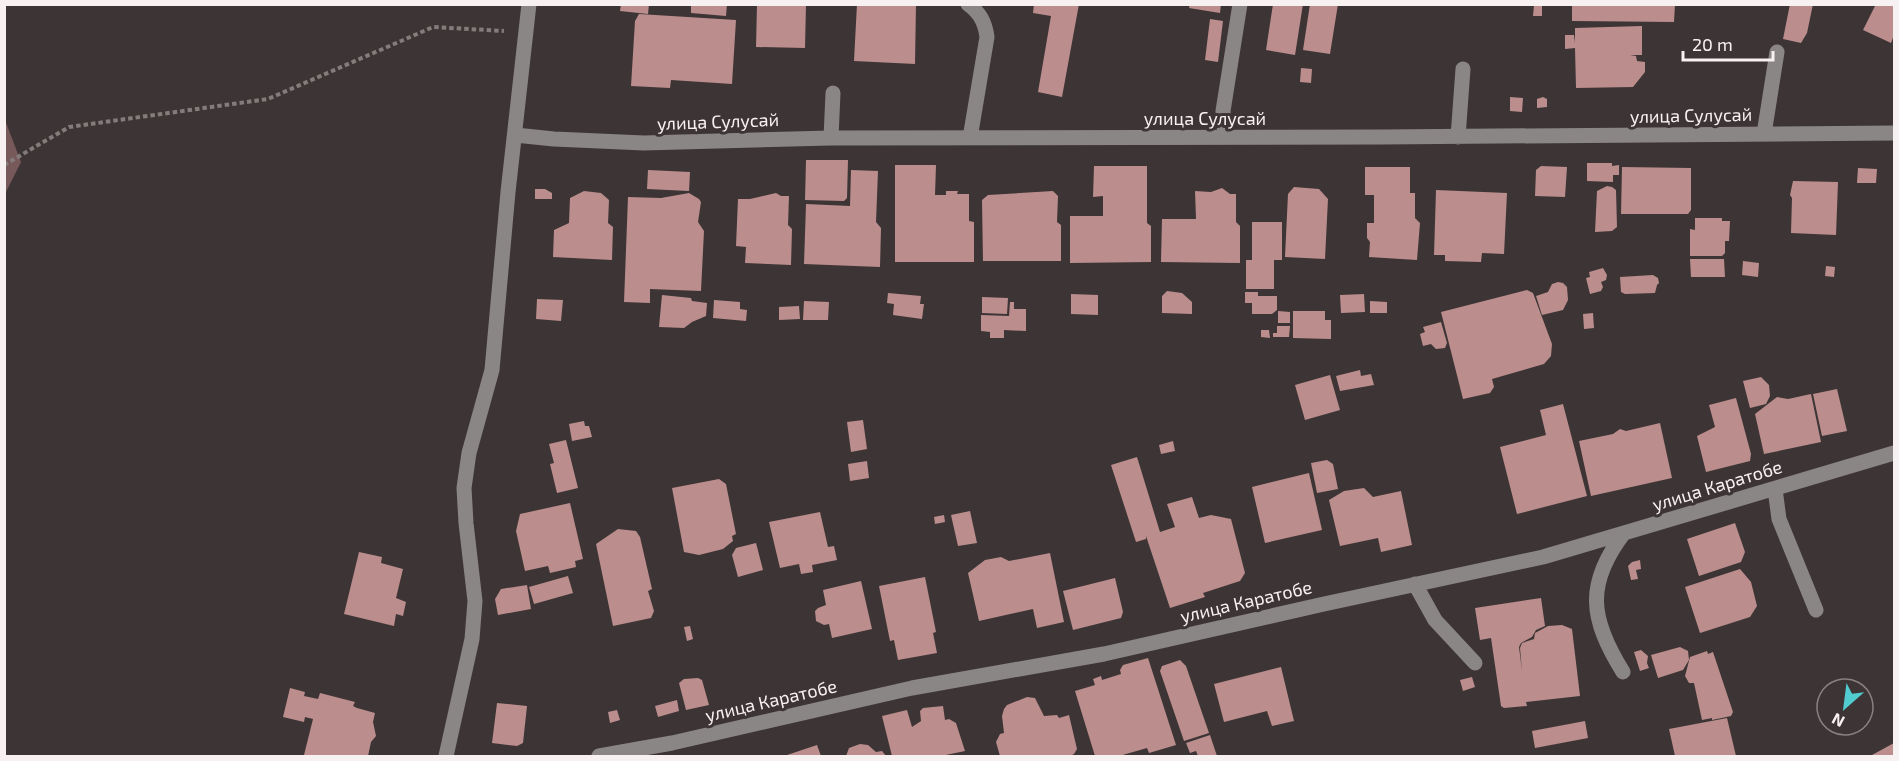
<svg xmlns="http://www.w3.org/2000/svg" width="1899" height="761" font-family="'Exo 2',sans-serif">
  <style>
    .green { fill: #775959 }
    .building { fill: #bc8d8d }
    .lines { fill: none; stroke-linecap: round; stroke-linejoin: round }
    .path { stroke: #837c7b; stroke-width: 4; stroke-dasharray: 4.5 3; stroke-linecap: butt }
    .minor { stroke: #8a8685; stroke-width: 15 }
    .labels { text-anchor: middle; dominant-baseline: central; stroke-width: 6; stroke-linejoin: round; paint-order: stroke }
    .street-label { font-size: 18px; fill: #f7f2f1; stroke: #3d3535 }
  </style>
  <rect width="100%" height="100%" fill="#3d3535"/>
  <path class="green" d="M5,120L21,162L5,194H4Z"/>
  <path class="building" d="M621,4H649L648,14L620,11Z
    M691,4H727L726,16L691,13Z
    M757,4H806L805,48L756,47Z
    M857,4H916L915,64L854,61Z
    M1034,4H1079L1062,97L1038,92L1051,16L1033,13Z
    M1190,4H1221L1220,13L1189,8Z
    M1273,4H1303L1295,55L1266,50Z
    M1310,4H1338L1330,54L1303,50Z
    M1572,4H1675L1674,22L1572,21Z
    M1790,4H1813L1807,33L1801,43L1783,39Z
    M1876,4H1894V35L1891,43L1863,30Z
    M1534,5H1542V16H1533Z
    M639,14L736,20L732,84L671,80L670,88L631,86L635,21Z
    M1210,19L1223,21L1218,62L1205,60Z
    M1642,26V55H1630L1636,56L1637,61L1645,62V72L1633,87L1576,88L1575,48L1565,49V35H1574L1575,43V28Z
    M1301,68L1312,69L1311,83L1300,82Z
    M1510,97L1523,98L1522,112L1510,111Z
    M1543,97L1547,99V107L1537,108V99Z
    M806,160H848L847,198L844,201L805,200Z
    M1587,163H1612V166L1619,165V175H1613V182L1587,181Z
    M895,165H936L935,195H946V191H958L957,194H969V221L974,222V262H895Z
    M1094,166H1147V223L1151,226V262L1070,263V216H1103V196L1093,197Z
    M1541,166L1567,167L1565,197L1535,196L1536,170Z
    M1365,167H1410V193H1415V218L1420,223L1417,260L1369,257L1370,242L1367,238V223H1374V195H1365Z
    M1622,167L1691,168V210L1688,214H1621Z
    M1858,168L1877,169L1876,183H1857Z
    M648,170L690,172L689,191L647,189Z
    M851,170L878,171L876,222L881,228L880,267L804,264L806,204L850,206Z
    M1793,181L1838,182L1836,235L1791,233L1792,198L1790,195Z
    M1607,186L1612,187L1616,190L1617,227L1612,231L1595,232L1597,191Z
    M1294,187L1319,189L1328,199L1325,259L1285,257L1288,194Z
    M1222,188L1230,194H1236V222L1240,226V263L1161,262L1162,219H1196L1195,191L1211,192Z
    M535,189H545L552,193V199H535Z
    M1436,190L1507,193L1504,254L1482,253L1481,262L1445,261V255H1434Z
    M584,191L601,193L609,200L608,223L613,227L612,260L553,257L554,230L569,223L570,198Z
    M1053,191L1058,196L1057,222L1061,225V261H983L982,200L988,195Z
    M689,193L699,199L701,202L698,222L704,231L701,291L650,289V303L624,302L628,197L661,198Z
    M776,193L781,196H789L788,225L792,229L791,265L745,263L746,247L736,246L738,199H750Z
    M1695,218H1722V221H1730L1729,241H1725V253L1722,256H1690V229L1695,230Z
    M1252,222H1282V260H1274V289H1246V260H1252Z
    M1690,259H1724L1725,277H1691Z
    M1743,261L1759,263L1758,277L1742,275Z
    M1826,266L1835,267L1834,277L1825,276Z
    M1603,268L1607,275L1606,280L1601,282L1603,287L1601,291L1590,294L1586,278L1590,277L1589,272Z
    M1653,275L1658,278L1659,283L1657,285L1655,293L1625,294L1621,292L1620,277Z
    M1558,282L1563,283L1567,287L1568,300L1563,310L1542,315L1536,296L1548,292L1552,284Z
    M1527,290L1533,293L1552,344L1551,356L1544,364L1492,379L1494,387L1490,393L1463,399L1441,312Z
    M1167,291L1182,293L1192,302V314L1162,313V296Z
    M1245,292H1258V296H1277V310L1272,314H1252V303H1245Z
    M888,293L921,296L920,304H924L922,319L893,315L894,304L887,303Z
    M1071,294L1098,295V315L1071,314Z
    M1364,294L1365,312L1341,313L1340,295Z
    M662,295L691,298L692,301L707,303L706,316L692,322L684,328L659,327Z
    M982,297L1008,298L1007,314L982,313Z
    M537,299L563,300L561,321L536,319Z
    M714,300L740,302V309L747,310L746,321L713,318Z
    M804,301L829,302L828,320H803Z
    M1370,301L1387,302V313H1370Z
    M1010,302H1014V309H1026V331L1004,330V338H990V332L981,331V315L1009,316Z
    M799,306L800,319L779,320V307Z
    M1278,311L1290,312V323H1278Z
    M1293,311H1325V320H1331V339L1293,338Z
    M1593,313L1594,328L1584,329L1583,314Z
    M1441,322L1447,343L1445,348L1436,349L1431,344L1423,346L1420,334L1425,332L1423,327Z
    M1277,326H1290L1289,337H1273V333H1277Z
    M1261,330H1269L1270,338L1261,337Z
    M1360,370L1361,376L1371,374L1374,385L1340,391L1336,376Z
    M1330,375L1340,410L1305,420L1295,385Z
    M1761,377L1769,385L1770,396L1766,404L1750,408L1743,381Z
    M1837,389L1847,431L1822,436L1813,394Z
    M1811,394L1821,442L1764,454L1755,414L1777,397L1788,399Z
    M1736,398L1751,454L1750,461L1706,472L1697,436L1715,427L1709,405Z
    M1563,404L1587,496L1517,514L1500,447L1546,435L1540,410Z
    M863,420L867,449L851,452L847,422Z
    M584,421L585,426H589L592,437L572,441L569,424Z
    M1660,423L1672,478L1591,496L1579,441L1613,434L1620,429L1626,431Z
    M566,440L578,488L557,493L550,464L554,463L549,444Z
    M1173,441L1175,451L1161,454L1159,445Z
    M1137,457L1160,532L1175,527L1167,504L1192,497L1199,518L1211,515L1231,519L1245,573L1240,581L1203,593L1205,597L1170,608L1146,536V539L1136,542L1111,465Z
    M1327,460L1333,464L1338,489L1317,493L1311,463Z
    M867,461L869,478L850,481L848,464Z
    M1309,473L1322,530L1265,543L1252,487Z
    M719,479L726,484L736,534L732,536L733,541L723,549L699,555L684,552L672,488Z
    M1364,488L1373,497L1401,491L1412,545L1381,552L1378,538L1340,546L1329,500L1344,491Z
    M570,503L583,559L575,561L576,567L550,573L548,566L525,571L516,531L520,514Z
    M970,511L977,543L958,546L951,515Z
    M820,512L828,547L834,546L837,560L812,565L813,572L801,574L799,564L780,568L769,522Z
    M944,515L945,522L935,524L934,517Z
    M1735,523L1745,552L1741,562L1699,576L1687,539Z
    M618,529L636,531L640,537L652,589L648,591L654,611L651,618L613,626L596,544Z
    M756,543L763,570L738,577L732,555L736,548Z
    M359,552L382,557L381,563L403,569L396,598L406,602L403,616L396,614L394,626L344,614Z
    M1050,553L1064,622L1037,628L1033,609L979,621L968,573L985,560L1001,557L1009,561Z
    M1640,560L1641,569L1636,570L1638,579L1631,580L1628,566L1632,562Z
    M1740,569L1751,582L1757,606L1750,617L1700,633L1685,587Z
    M568,576L573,593L534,604L529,587Z
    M925,577L936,632L933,633L937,653L898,660L894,640L890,641L879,586Z
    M1115,578L1123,612L1121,618L1073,630L1063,591Z
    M861,581L872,629L832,638L829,624L824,625L816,621L815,611L818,608L826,605L823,590Z
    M527,585L531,609L498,615L495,599L501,589Z
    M1541,598L1545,626L1536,630L1532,637L1521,643L1519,647L1522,671L1520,648L1522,643L1534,639L1535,633L1548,626L1562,625L1572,629L1580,696L1526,702L1527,706L1504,708L1501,706L1491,638L1480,640L1475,608Z
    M690,626L693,639L687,641L684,627Z
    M1680,647L1688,651L1689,660L1683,670L1658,678L1651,655Z
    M1641,650L1648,656L1647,663L1649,668L1640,671L1634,652Z
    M1707,651L1708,654L1713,652L1733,712L1731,716L1712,720V718L1702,720L1694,683H1689L1685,676L1690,657Z
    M1148,658L1176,745L1149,753L1147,748L1119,756H1095L1075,691L1095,685L1093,679L1101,676L1102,680L1121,674L1120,670L1123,665Z
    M1180,660L1186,666L1209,733L1184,741L1160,671L1162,666Z
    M1281,667L1294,721L1272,726L1267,711L1224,722L1214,684Z
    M1472,677L1475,687L1463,691L1460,680Z
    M698,678L702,680L709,705L686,710L679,683L684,679Z
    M290,688L305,692L304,696L318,699L320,693L355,702L353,706L357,708L375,713L373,722L376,736L371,742L368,756L304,755L313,719L305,717L304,722L283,717Z
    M1027,697L1035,698L1044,716L1057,715L1059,718L1069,715L1077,749L1074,754L1070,756H1000L996,742L1000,734L1004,733L1002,716L1004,709L1007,705Z
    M677,700L679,711L658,717L655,706Z
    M497,703L527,706L523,743L517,746L492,743Z
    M943,706L945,720L949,719L956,723L965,751L941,756H892L882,716L907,710L912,727L921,721L920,711L923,708Z
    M617,710L620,720L610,723L608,712Z
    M1727,718L1736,756H1675L1669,729Z
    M1585,721L1588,738L1535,748L1532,731Z
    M1210,735L1217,756H1198L1196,751L1190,753L1186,743Z
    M1894,743V756H1873L1872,755Z
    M860,744L868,745L876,752L882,751L886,756H846L849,748Z
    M817,745L821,756H784Z"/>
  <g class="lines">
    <path class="path" d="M4,165L69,127L268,99L433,27L504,31"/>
    <path class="minor" d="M968,4C980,13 985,22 987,37L970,138
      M1764,134L1777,52
      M515,135L554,139L644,143L831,138L1381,137L1894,133
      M1225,137L1223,111L1240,4
      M1458,137L1463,69
      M831,138L833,93
      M1775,489L1779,519L1816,610
      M1415,584L1435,620L1475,663
      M1623,672C1590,619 1585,584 1624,533
      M446,756L472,639L475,601L466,523L464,488L469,453L492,370L508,192L529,4
      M599,756L672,743L912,688L1104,654L1324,604L1543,557L1894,453"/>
  </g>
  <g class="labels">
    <g class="street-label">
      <text transform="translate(1691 115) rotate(-1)">улица Сулусай</text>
      <text x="1205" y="118">улица Сулусай</text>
      <text transform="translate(718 121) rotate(-2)">улица Сулусай</text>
      <text transform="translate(1717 485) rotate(-17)">улица Каратобе</text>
      <text transform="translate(1246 601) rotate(-13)">улица Каратобе</text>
      <text transform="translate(771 700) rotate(-13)">улица Каратобе</text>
    </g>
  </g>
  <rect width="1899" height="761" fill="none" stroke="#f7f2f1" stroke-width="12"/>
  <g transform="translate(1845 707) rotate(208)"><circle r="28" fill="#3d3535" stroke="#878180" stroke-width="1.5"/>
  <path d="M0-4.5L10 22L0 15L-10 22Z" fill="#51ccd1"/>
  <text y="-9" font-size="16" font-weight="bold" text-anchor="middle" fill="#f7f2f1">N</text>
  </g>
  <path d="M1683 51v9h90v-9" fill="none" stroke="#f7f2f1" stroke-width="3"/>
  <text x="1692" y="51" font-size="18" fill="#f7f2f1" stroke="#3d3535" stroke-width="4.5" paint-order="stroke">20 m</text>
</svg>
